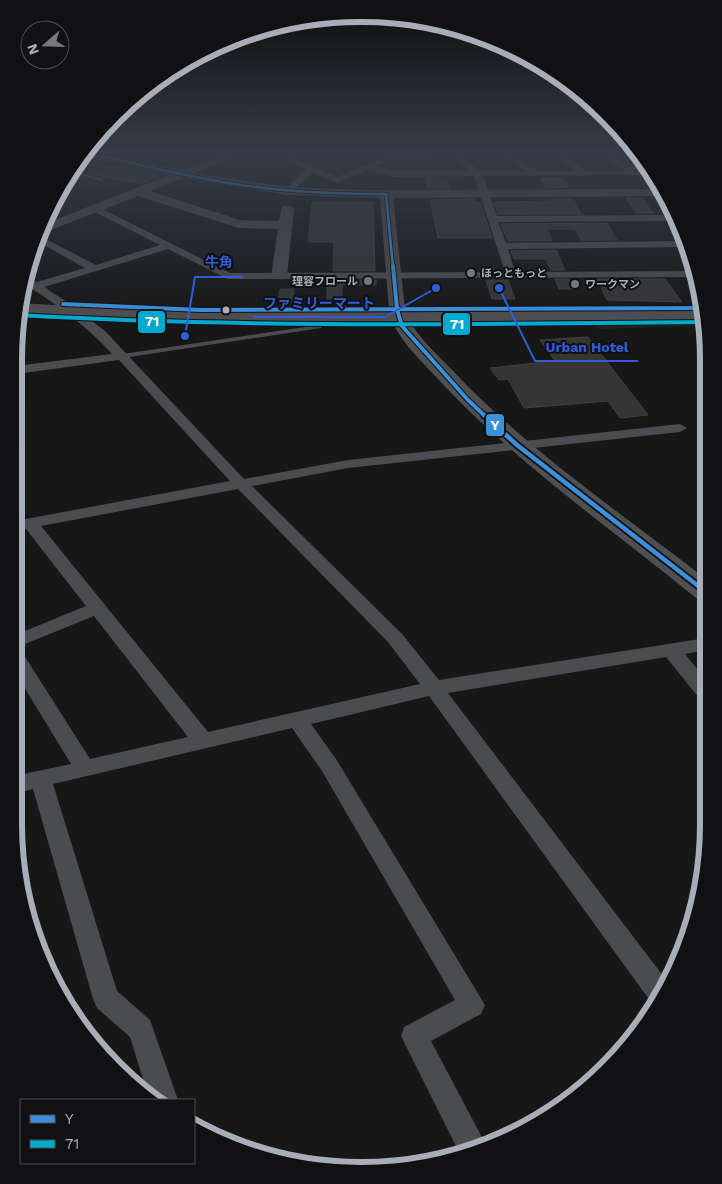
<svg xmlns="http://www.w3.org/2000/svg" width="722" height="1184" font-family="'Work Sans','Noto Sans JP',sans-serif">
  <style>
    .green { fill: #1d241e }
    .building { fill: #353536; stroke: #3f4043 }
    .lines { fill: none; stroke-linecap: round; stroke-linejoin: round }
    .lane { fill: #4b4c50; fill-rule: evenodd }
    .street { fill: #4b4c50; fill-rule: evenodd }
    .secondary { fill: #4a4a4e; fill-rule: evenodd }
    .primary { fill: #4d4f52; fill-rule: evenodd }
    .highway { fill: #4e4e51; fill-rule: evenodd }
    .bus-1-far2-casing { stroke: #111113; stroke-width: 4.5 }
    .bus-1-far1-casing { stroke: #111113; stroke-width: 6 }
    .bus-1-casing { stroke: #111113; stroke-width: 8 }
    .bus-2-casing { stroke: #111113; stroke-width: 6 }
    .bus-1-far2 { stroke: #3a90db; stroke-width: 2.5 }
    .bus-1-far1 { stroke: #3a90db; stroke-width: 4 }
    .bus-1 { stroke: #3a90db; stroke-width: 4.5 }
    .bus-2 { stroke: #00a9ce; stroke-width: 4 }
    .poi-dot { fill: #757880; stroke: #111113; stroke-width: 2 }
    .bus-dot { fill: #a8adb8; stroke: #111113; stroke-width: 2 }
    .labels { text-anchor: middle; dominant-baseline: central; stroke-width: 4; stroke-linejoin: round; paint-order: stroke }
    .far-poi-label { font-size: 11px; font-weight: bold; fill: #a8adb8; stroke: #111113; text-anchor: start }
    .rim { fill: none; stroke: #a8adb8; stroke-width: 6 }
    .leader { fill: none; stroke: #325cd3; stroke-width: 2 }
    .callout-dot { fill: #325cd3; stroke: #111113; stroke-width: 2 }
    .callout-label { font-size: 14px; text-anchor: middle; font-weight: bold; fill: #325cd3; stroke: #111113; stroke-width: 4; stroke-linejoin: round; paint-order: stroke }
    .line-badge { stroke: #111113; stroke-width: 2 }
    .badge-label { font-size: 14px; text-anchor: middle; font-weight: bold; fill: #fff }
  </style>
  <rect width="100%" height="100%" fill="#171717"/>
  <path class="green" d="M704,321L705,326L598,329L591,322Z"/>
  <path class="building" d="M115,165L160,175L159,176H161L141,184L92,174Z
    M425,178H446L449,188H427Z
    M540,178H563L568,187L546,188Z
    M626,198H642L653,213H636Z
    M474,199L475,202H480L492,238H438L430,200Z
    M552,199H573L581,214H498L494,202L554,201Z
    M312,202H373L375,271H333L334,242H308Z
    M607,223L617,240H581L575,229H547L552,241H508L501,224Z
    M556,250L565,270H551L546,259H514L511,251Z
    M555,279H569L574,289H559Z
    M597,279H665L682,302L607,300Z
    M327,280H376V285H342V302H327Z
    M486,280H508L515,299H492Z
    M280,289H294L293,302H278Z
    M588,337L648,415L620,418L608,401L524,408L508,379L499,380L490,368L555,361L540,340Z"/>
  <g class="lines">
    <path class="lane" d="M73,171L103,179V180L101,181L72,173Z
      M319,325L321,326V328L123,358L120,356L123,354Z"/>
    <path class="street" d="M273,152H282L337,177L391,154L389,152C399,152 408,156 416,156C431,156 445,152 460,152L458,154L480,171H525L498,152H507L537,171H576L548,152H557L588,171H626L595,152C614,150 628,170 650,170L653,175L483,176L497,216L674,215L677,221L498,222L506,243L686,241L689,247L508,249L515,272L694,271L695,277L228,279L168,249L44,287L67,302L105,331L244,479L348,460L680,424L687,428L680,432L348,468L252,486L402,634L439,680L706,638V650L685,654L706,680V700L699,698L666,657L448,693L667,981L654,1003L651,1002L429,696L311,724L336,759L485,1005L481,1014L431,1041L486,1145L472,1152L460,1154L401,1036L404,1027L455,1000L322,771L292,728L53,784L117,991L150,1020L178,1100H153L149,1098L130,1037L97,1008L93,999L33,789L14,794V776L71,764L15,672V651L22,652L90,759L188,737L94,616L15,648V635L86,606L26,529L15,531V521L230,481L119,360L16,374V366L112,354C87,326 57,305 25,284L27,277L37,282L85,268L37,241L38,235L96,265L160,245L93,211V207L96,206L230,273L505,272L474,176L394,177L368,170L337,183L313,173L288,194L285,193V189L306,170ZM450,155L469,171H394L376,166L399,157L414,162ZM238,489L388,642L420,684L208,732L41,526Z"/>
    <path class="secondary" d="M84,152H98L181,170L228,152H243L241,154L194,173L288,187L359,190L663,189L666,196L393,198L405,309L403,312H391L389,309L380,198L288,195L183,178L150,191L240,220L279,221L282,206H292L294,209L287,276L284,279H274L271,276L278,229L239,228L138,196L38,235L42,225L169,175L82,155Z"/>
    <path class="primary" d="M397,304L403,305C409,313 410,324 417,332C428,347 443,360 456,374C530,452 621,513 706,579V601L696,598C608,526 513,461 436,377C417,356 395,337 388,309L391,305Z"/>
    <path class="highway" d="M20,303C247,318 475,310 702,310L704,320L203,323L108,319L19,313H17Z"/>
    <g class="bus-1-far2-casing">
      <path id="bus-1-far2" d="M83,154L87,152C138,165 189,177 241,185C289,192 337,194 386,194
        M386,194L393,267"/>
    </g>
    <g class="bus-1-far1-casing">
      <path id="bus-1-far1" d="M393,266L397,309L402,326L468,400L485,416
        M63,304L201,310L701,308"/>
    </g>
    <g class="bus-1-casing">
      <path id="bus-1" d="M484,415L517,445L706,592"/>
    </g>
    <g class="bus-2-casing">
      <path id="bus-2" d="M18,315C246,328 474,324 703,322"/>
    </g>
    <use href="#bus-1-far2" class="bus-1-far2"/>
    <use href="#bus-1-far1" class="bus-1-far1"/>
    <use href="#bus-1" class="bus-1"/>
    <use href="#bus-2" class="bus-2"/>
  </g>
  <linearGradient id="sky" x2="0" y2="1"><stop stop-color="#0d0d0d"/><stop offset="0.48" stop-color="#363c47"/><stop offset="1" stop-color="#363c47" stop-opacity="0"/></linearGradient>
  <rect width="722" height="317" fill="url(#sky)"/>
  <g class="poi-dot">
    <circle cx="471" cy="273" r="5"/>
    <circle cx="368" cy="281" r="5"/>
    <circle cx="575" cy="284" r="5"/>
  </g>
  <circle class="bus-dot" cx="226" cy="310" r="4.5"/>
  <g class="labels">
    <g class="far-poi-label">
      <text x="481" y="273">ほっともっと</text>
      <text x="358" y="281" text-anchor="end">理容フロール</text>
      <text x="585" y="284">ワークマン</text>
    </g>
  </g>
  <path d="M0 0H722V1184H0ZM360 22H362A338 338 0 0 1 700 360V824A338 338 0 0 1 362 1162H360A338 338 0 0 1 22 824V360A338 338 0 0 1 360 22Z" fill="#111113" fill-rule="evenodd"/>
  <path class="rim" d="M360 22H362A338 338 0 0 1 700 360V824A338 338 0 0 1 362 1162H360A338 338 0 0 1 22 824V360A338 338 0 0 1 360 22Z"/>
  <path class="leader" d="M185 336L195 277H243M436 288L385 317H253M499 288L535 361H638"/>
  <g class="callout-dot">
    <circle cx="185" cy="336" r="5"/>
    <circle cx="436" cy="288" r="5"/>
    <circle cx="499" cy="288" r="5"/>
  </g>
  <g class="callout-label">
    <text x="219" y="267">牛角</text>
    <text x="319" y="308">ファミリーマート</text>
    <text x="587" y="352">Urban Hotel</text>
  </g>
  <g class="line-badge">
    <rect x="137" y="310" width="29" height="24" rx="5" fill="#00a9ce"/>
    <rect x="442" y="312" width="29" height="24" rx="5" fill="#00a9ce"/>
    <rect x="485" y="413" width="20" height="24" rx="5" fill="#3a90db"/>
  </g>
  <g class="badge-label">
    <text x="152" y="326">71</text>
    <text x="457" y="329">71</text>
    <text x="495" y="430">Y</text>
  </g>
  <rect x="20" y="1099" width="175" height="65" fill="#111113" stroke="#4d4f55"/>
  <rect x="30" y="1115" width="25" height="8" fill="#3a90db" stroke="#4d4f55"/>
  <text x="65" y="1124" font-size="15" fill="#a8adb8">Y</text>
  <rect x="30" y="1140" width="25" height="8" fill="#00a9ce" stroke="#4d4f55"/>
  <text x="65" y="1149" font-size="15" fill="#a8adb8">71</text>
  <g transform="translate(45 45) rotate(250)"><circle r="24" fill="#111113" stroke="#4d4f55"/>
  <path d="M0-4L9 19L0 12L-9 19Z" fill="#757880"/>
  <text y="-8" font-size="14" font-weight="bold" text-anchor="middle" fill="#a8adb8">N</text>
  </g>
</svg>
